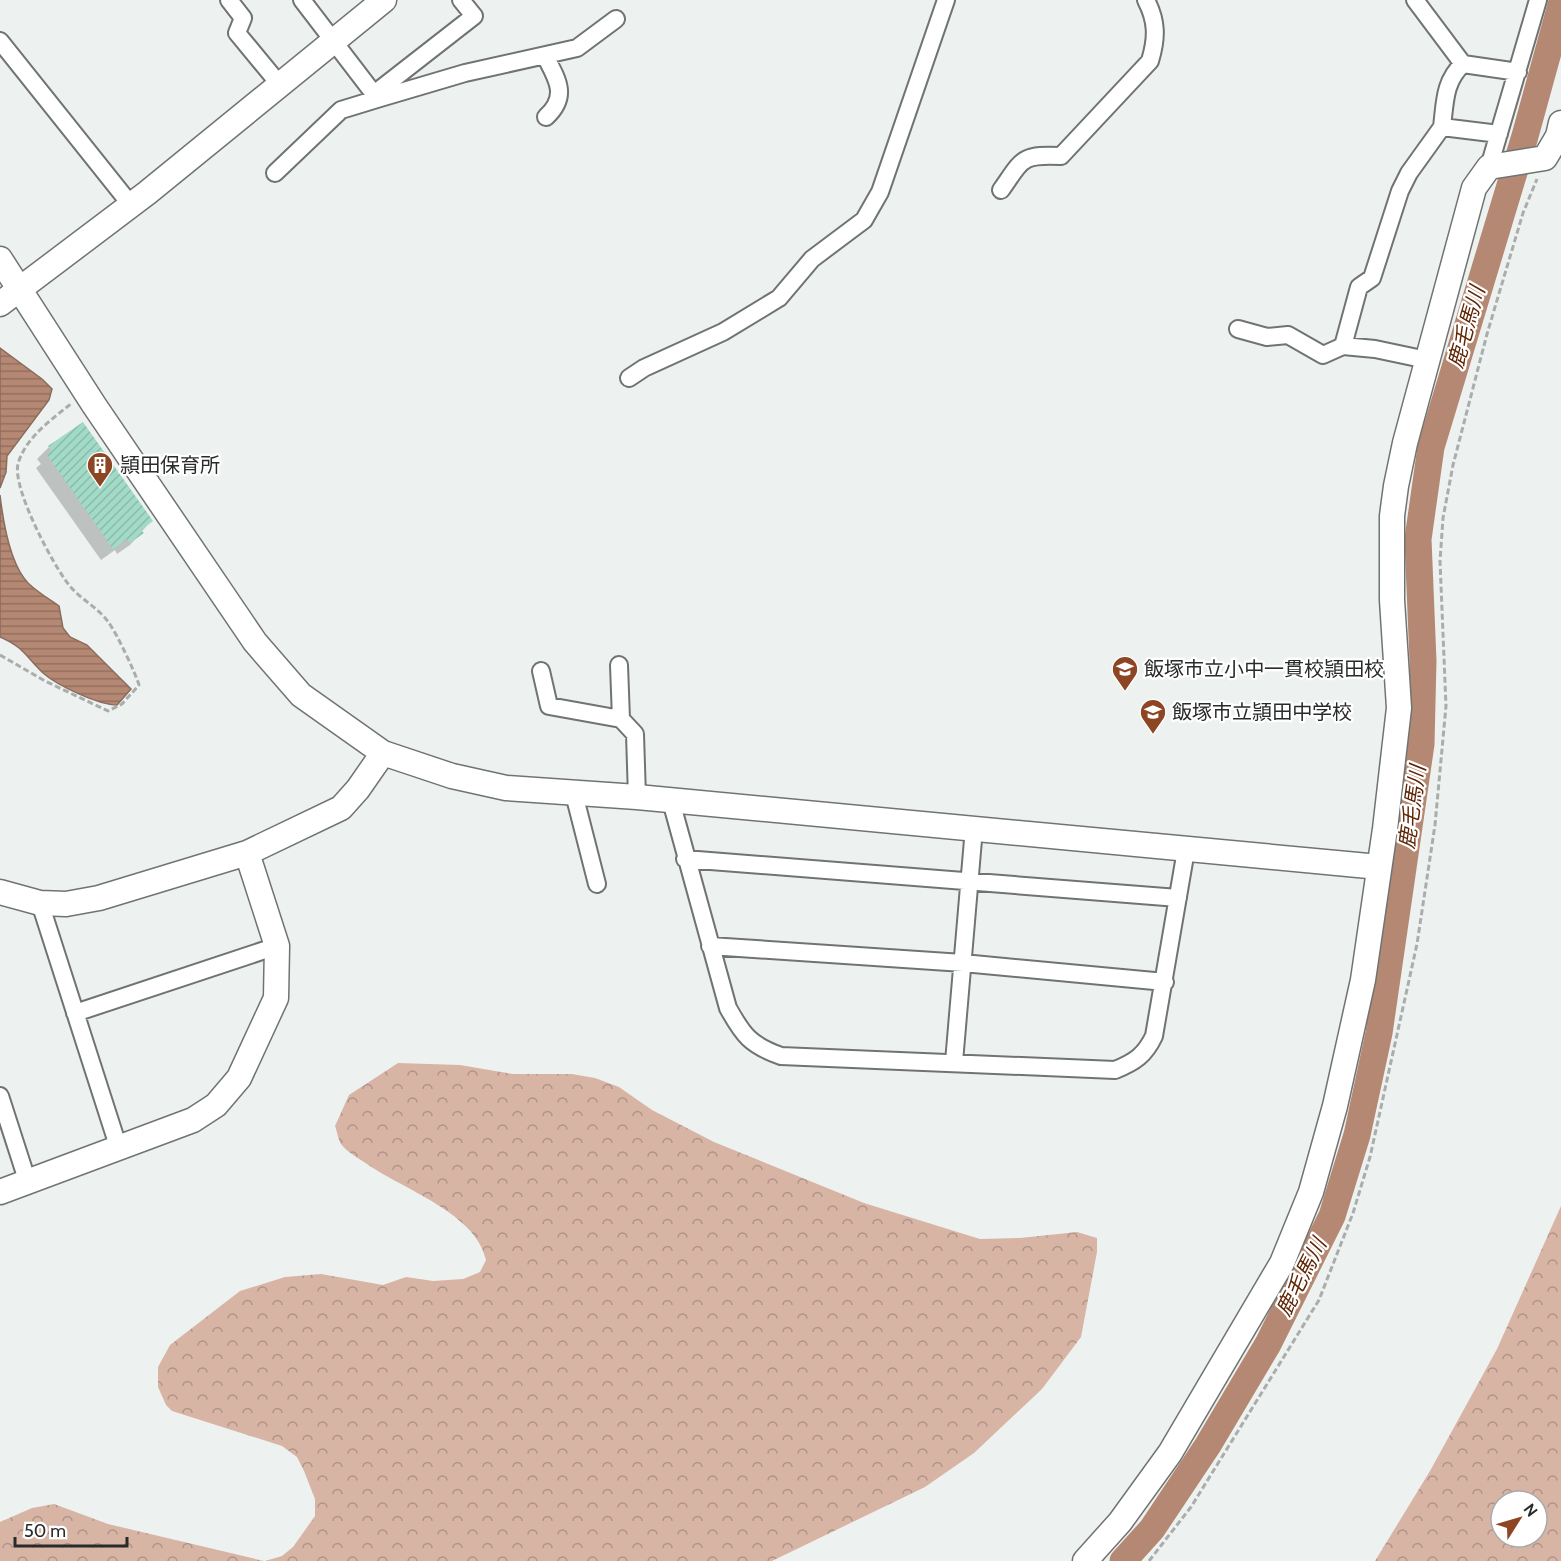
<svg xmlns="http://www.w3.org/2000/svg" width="1561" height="1561" font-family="Cabin,'Noto Sans JP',sans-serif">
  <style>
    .forest { fill: url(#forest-crowns); fill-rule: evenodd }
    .water { fill: url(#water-rules); stroke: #8b6c5e; stroke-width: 1.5 }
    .shadow { fill: #0003 }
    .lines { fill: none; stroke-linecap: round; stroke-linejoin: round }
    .river { stroke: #b58874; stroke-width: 27 }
    .building { fill: url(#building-hatch) }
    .street-casing { stroke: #6f7472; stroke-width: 20 }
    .secondary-casing { stroke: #6f7472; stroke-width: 27 }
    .path { stroke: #a9adac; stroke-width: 3; stroke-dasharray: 6 3; stroke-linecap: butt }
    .street { stroke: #fff; stroke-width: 16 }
    .secondary { stroke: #fff; stroke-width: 24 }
    .labels { text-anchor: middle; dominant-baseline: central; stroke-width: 4.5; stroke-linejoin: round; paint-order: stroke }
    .poi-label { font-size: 20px; fill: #292b2a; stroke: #fff; text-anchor: start }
    .water-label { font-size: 21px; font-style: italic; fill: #5f2606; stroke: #fff }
  </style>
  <defs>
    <pattern id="forest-crowns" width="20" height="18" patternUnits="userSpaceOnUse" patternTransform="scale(1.5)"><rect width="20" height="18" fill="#d8b4a5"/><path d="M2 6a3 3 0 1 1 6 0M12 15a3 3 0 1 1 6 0" fill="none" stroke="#af9387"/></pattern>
    <pattern id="water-rules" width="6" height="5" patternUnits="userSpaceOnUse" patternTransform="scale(1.5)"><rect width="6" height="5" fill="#b58874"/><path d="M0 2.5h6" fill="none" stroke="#936f5f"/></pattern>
    <pattern id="building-hatch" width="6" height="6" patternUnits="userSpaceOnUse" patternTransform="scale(1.5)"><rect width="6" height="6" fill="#a2dac8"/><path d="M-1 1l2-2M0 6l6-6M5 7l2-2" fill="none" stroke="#8cbbac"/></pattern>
  </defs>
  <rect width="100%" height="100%" fill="#edf2f0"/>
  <path class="forest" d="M398,1063L460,1065L513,1074H572L595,1078L619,1087L652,1110L714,1142L864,1203L980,1239L1020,1238L1077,1232L1097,1238V1252L1081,1337L1042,1389L974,1453L925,1487L772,1561H265L282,1556L293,1547L315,1516V1499L304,1471L297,1457L282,1446L172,1411L166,1405L158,1387V1367L170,1345L240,1291L285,1277L321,1274L383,1285L406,1277L433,1281L463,1279L480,1272L486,1260C476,1213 404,1190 367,1164C358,1158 347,1152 341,1144C338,1139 337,1131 335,1126L349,1095Z
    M1561,1206V1561H1375L1430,1471L1497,1349ZM1501,1501H1537V1537H1501Z
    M54,1504L108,1524L264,1561H0V1522L32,1508Z"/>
  <path class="water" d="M0,348L42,379L52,389L49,400L7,456L6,472L0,488Z
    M0,495C3,521 10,564 28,583C37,592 49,599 59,606L63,628L70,637L87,645L131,689L117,705C99,705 58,686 43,673C25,656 25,648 0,637Z"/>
  <path class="shadow" d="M49,447L151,521L130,545L117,554L115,550L101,560L36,468L41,464L37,459Z"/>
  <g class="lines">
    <path class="river" d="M1123,1561L1152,1529L1208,1445L1268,1344L1332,1216L1357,1135L1379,1033L1421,744L1423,661L1418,539L1431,447L1525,136L1561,5"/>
  </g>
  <path class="building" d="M83,422L153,521L141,530L144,533L130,543L127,539L113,549L47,455L52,451L48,446Z"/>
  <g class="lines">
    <g class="street-casing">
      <path id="street" d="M229,0L243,18L237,33L280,85
        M302,0L374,94L474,16L461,0
        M1415,0L1463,64L1518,72
        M0,41L131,205
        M545,56C557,79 569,96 546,117
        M1463,64C1444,81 1445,103 1442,127L1499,134
        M374,94L377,99L465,73L577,48L616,19
        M1489,167L1538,0
        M275,173L341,110L377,99
        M1001,190C1023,159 1021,154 1061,156L1150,61C1157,38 1157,21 1146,0
        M1238,329L1267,337L1288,335L1323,355L1343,346
        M1427,360L1375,349L1343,346L1359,287L1372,278L1400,191L1409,173L1442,127
        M629,378L644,368L723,332L779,298L812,259L864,220L880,192L946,0
        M619,665L621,719
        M541,671L549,706L621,719L635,734L637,797
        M574,794L597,884
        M671,801L728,1008C743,1035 750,1045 781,1056L1115,1070C1135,1062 1145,1055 1154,1036L1186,850
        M685,859L1178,898
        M40,903L119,1149
        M710,946L963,963L1165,982
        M75,1013L277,946
        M954,1062L974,828
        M0,1096L28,1183"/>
    </g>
    <g class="secondary-casing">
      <path id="secondary" d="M0,259L94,405L255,642L301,695L383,753L452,776L506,788L637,797L1379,867
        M0,304L147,193L384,0
        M0,892L40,903L66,904L99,898L247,853L341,808L358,789L383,753
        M0,1192L193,1120L216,1105L239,1078L276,998L277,946L247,853
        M1085,1561L1120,1522L1170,1453L1282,1263L1311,1192L1335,1106L1363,980L1385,829L1399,708L1392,600V516L1396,486L1405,443L1474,188L1489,167L1545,158L1558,136L1561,123"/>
    </g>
    <path class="path" d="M0,655L45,681L108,711L122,704L139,685C135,672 117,634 109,623C99,608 80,599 69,585C53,565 12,488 18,464C25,438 52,419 72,403
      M1149,1561L1191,1507L1319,1300L1353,1213L1370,1157L1417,944L1435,825L1446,706L1440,561L1443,518L1453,465L1487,334L1523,213L1537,179"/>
    <use href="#street" class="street"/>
    <use href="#secondary" class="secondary"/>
  </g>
  <defs>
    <g id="building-pin" transform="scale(1.35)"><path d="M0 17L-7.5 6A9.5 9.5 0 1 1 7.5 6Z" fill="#8d4523" stroke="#fff"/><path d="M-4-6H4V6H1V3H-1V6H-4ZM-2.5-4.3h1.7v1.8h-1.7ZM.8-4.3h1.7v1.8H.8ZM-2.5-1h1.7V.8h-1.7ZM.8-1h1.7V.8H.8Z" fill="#fff"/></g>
    <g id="school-pin" transform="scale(1.35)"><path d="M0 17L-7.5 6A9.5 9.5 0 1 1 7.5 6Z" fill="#8d4523" stroke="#fff"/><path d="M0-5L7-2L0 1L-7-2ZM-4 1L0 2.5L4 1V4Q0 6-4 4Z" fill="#fff"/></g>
  </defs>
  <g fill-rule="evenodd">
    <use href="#building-pin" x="100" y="465"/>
    <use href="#school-pin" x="1125" y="669"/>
    <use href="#school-pin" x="1153" y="712"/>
  </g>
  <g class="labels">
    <g class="poi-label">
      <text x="120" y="465">頴田保育所</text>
      <text x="1144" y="669">飯塚市立小中一貫校頴田校</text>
      <text x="1172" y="712">飯塚市立頴田中学校</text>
    </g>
    <g class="water-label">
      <text transform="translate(1466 327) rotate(-74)">鹿毛馬川</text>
      <text transform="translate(1412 807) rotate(-82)">鹿毛馬川</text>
      <text transform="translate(1301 1277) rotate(-63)">鹿毛馬川</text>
    </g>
  </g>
  <g transform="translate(1519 1519) rotate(53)"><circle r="28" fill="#ffffff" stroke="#a9aaaa" stroke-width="1.5"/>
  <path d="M0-4.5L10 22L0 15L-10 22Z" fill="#8d4523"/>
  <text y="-9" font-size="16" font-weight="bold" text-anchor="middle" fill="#292b2a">N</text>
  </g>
  <path d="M15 1537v9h112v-9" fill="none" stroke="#292b2a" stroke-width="3"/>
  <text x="24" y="1537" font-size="18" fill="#292b2a" stroke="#ffffff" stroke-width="4.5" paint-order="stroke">50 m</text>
</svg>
